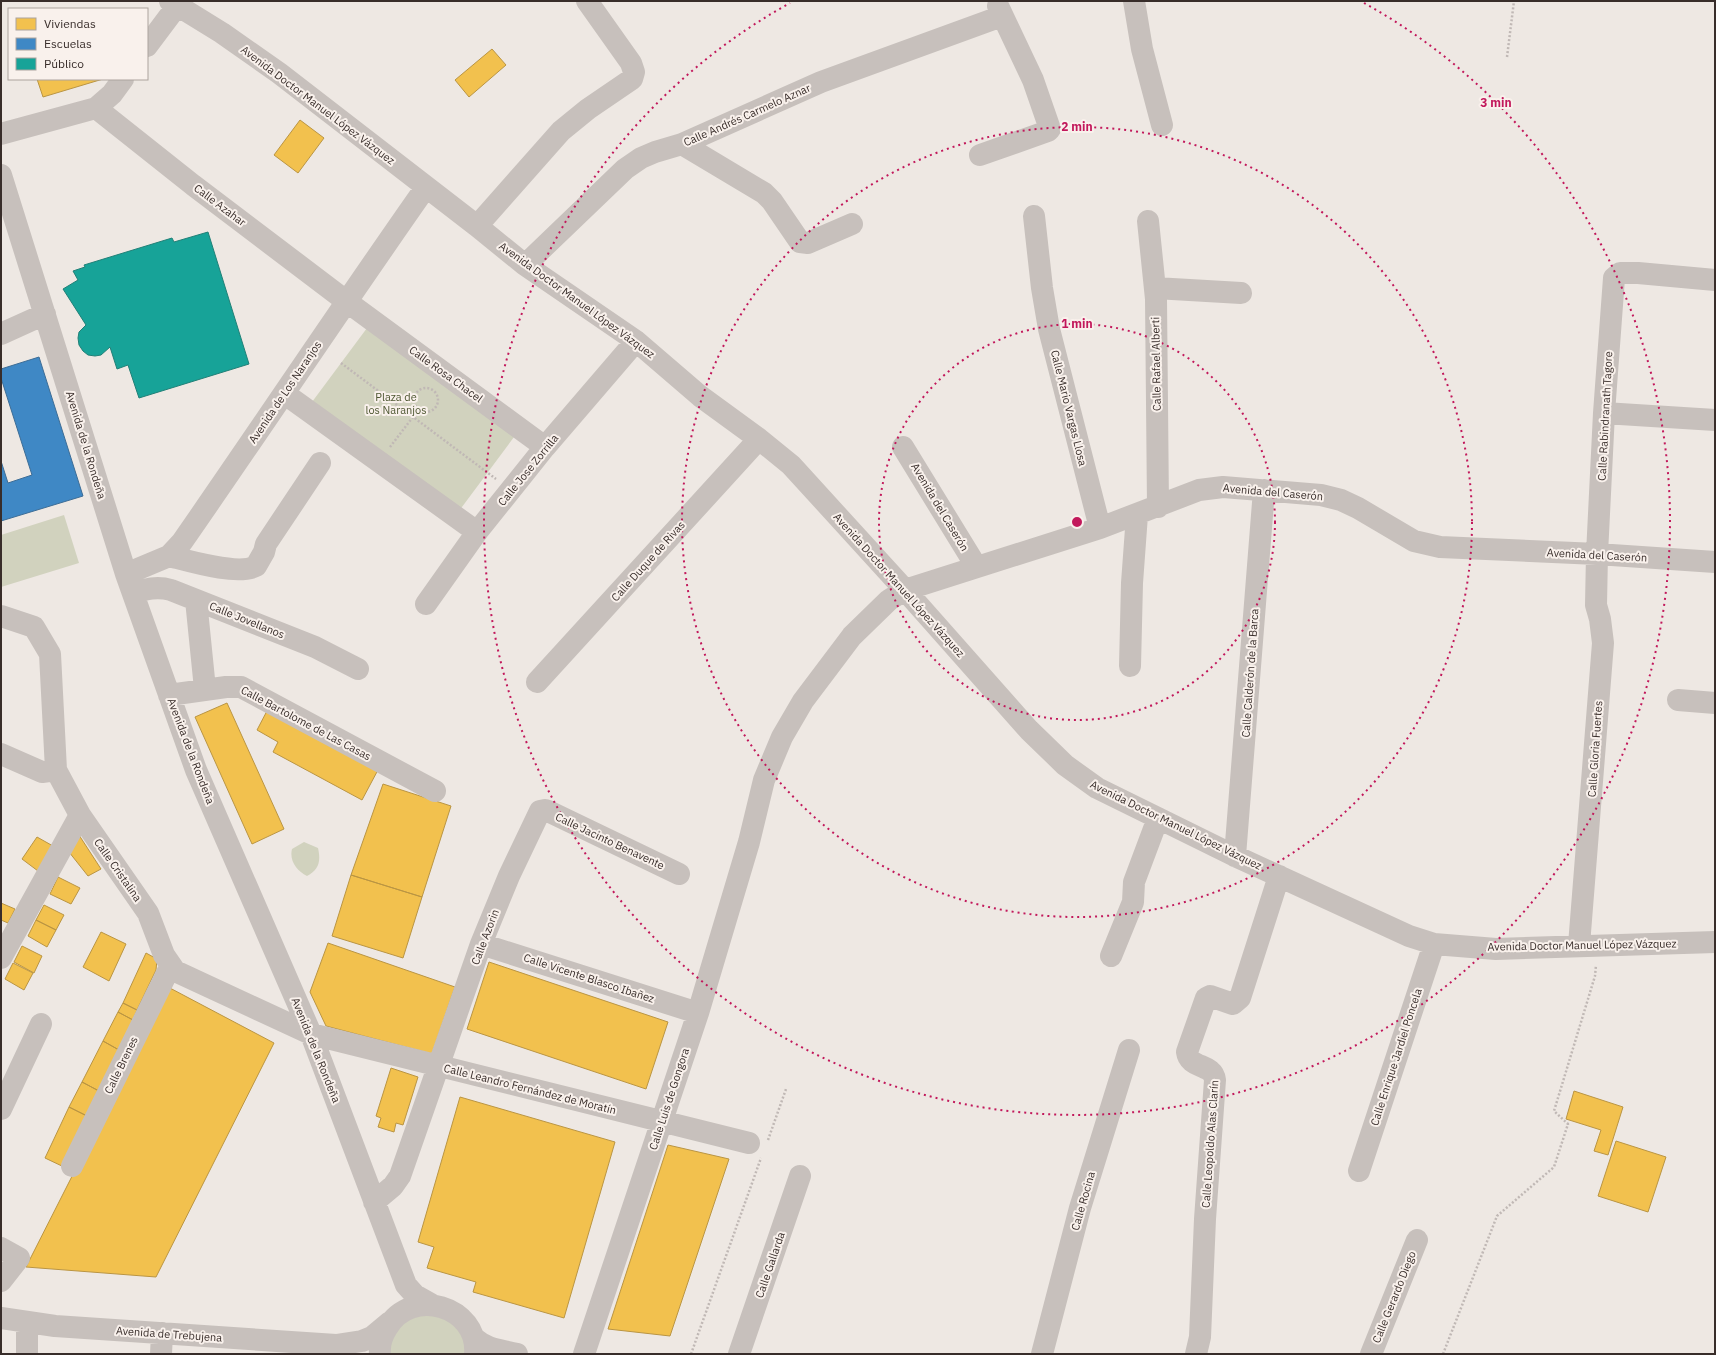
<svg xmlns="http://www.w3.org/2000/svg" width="1716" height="1355" font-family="'IBM Plex Sans',sans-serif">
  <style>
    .green { fill: #d1d2be }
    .homes { fill: #f2c14e; stroke: #ba9543 }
    .schools { fill: #3f88c5; stroke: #3d6d96 }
    .public { fill: #17a398; stroke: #218077 }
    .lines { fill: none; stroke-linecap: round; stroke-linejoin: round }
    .path { stroke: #c0b8b5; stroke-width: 2.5; stroke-dasharray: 2 2; stroke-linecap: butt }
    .minor { stroke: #c7c0bc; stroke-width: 22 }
    .ring { fill: none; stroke: #c2185b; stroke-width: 2; stroke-dasharray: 2 4 }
    .labels { text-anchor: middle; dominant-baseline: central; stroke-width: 4; stroke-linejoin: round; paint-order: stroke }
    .street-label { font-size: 11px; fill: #382d2a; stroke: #f9f1ec }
    .park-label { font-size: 11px; fill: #4c552f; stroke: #f9f1ec }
    .centre { fill: #c2185b; stroke: #f9f1ec; stroke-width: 2 }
    .ring-label { font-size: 12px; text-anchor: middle; font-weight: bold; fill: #c2185b; stroke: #f9f1ec; stroke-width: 4; stroke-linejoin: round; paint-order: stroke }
  </style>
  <rect width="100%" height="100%" fill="#eee8e3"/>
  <path class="green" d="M370,324L517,433L459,511L312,402Z
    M64,515L79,563L1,587V535Z
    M304,842L318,848C321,861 319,870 307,876C297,871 289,861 292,849Z
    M436,1313L460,1326L469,1354H389L392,1335L409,1317Z"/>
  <path class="homes" d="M492,49L506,65L469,97L455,80Z
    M37,79H103L43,97Z
    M300,120L324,138L298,173L274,155Z
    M227,703L284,829L252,844L195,717Z
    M268,709L379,768L362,800L273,752L278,742L257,730Z
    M383,784L451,806L422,897L351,875Z
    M79,835L101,869L88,876L69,852Z
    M37,837L53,846L38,871L22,859Z
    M351,875L422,897L403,958L332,936Z
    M58,877L80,888L71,904L50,894Z
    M1,903L15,909L8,923L1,920Z
    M44,905L64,915L56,930L36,920Z
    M36,920L56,930L47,947L28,936Z
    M101,932L126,944L109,981L83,967Z
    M328,943L455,987L432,1054L326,1026L310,992Z
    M22,946L42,956L34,973L14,962Z
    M146,953L157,959L156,970L137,1010L123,1003Z
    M489,962L668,1022L646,1089L467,1029Z
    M13,963L33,973L24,990L5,979Z
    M168,987L274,1043L156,1277L26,1267Z
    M123,1003L137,1010L133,1020L118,1012Z
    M118,1012L133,1020L119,1050L103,1041Z
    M103,1041L119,1050L99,1091L82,1082Z
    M391,1068L418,1077L403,1125L396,1123L394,1132L378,1127L381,1118L376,1116Z
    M82,1082L99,1091L87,1116L69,1107Z
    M1574,1091L1623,1107L1608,1155L1594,1151L1601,1130L1566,1119Z
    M460,1097L615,1142L564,1318L473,1292L476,1282L427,1268L434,1247L418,1242Z
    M69,1107L87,1116L64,1167L45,1158Z
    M1616,1141L1666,1157L1648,1212L1598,1196Z
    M668,1145L729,1159L670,1336L608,1329Z"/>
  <path class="schools" d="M39,357L83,496L1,521V461L8,483L32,475L1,378V369Z"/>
  <path class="public" d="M208,232L249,364L139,398L128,365L117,369L110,347L101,355L95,356L88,355L83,351L79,345L78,338L79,332L86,325L63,289L78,280L73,271L85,267L84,265L172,238L174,242Z"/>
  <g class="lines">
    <path class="path" d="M1507,57L1514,1
      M341,363L496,479
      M414 400a12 12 0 1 1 24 0a12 12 0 1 1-24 0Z
      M390,447L419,409
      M768,1140L786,1089
      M691,1354L761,1158
      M1443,1354L1497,1216L1554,1167L1568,1124L1554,1111L1595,976L1596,965"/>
    <path class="minor" d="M170,1L222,33L279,73L477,226L525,265L636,341L700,396L759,439L791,465L905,590L1029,730L1065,765L1097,788L1235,856L1409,936L1434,944L1496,949L1715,942
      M1134,1L1142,49L1162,125
      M147,46L177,6
      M96,108L193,185L346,301L545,447
      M1,134L96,108L112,94L123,79
      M682,144L764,193L772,201L800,242L808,243L852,224
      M980,155L1048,131L1050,129L1033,80L998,6
      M1,175L126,574L196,770L311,1034L406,1285L415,1295L431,1304
      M1034,216L1042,288L1049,329L1100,528
      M1148,221L1156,299L1158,507
      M477,226L561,131L588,109L632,79L634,72L631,63L587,1
      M525,265L625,169L641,158L655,152L682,144L821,82L1002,16
      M1155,288L1241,293
      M1,334L45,314
      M285,394L477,532
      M1604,413L1715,420
      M903,447L976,566
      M169,556C189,561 238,576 256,566L264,552L266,544L320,463
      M126,574L169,556L182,542C264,424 343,305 426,187
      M133,593C146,589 157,586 171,590L315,647L358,669
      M196,600L205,689
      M426,604L477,532L545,447L636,341
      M1,616L34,627L50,654L56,770L80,815L148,913L164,955L175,971L311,1034L749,1143
      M1130,666L1132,583L1137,515
      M537,682L759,439
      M169,695L226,687H241L435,791
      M1678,700L1715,703
      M1,754L42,772L56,770
      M1235,856L1264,490
      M481,944L698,1013
      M1579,945L1603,643L1600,619L1596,605L1597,554L1604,413L1614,278L1620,273H1638L1715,280
      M1111,956L1133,902L1134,882L1158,818
      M1,958L80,815
      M1,1109L41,1024
      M72,1166L171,965
      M1359,1171L1434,944
      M374,1202L393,1186L400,1176L481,944L509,876L540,811L545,810L548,811L679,874
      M1,1248L19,1258L1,1281
      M1,1318L55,1326L336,1345L362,1341L372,1337L390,1322
      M474,1338C490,1351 498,1349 517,1354
      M27,1354V1322
      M161,1354L162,1333
      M380,1354C379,1345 382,1336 387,1328C411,1286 479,1306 475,1354
      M584,1354L698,1013L749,842L764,780L782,737L803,701L852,636L889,600L905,590L1100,528L1199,490L1223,487L1321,495L1341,500L1358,508L1414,541L1440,547L1597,554L1715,562
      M739,1354L800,1176
      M1042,1354L1080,1208L1129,1050
      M1196,1354L1200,1337L1205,1219L1215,1080C1213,1063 1189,1069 1187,1052L1206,998L1210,996L1233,1004L1240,998L1279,876
      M1371,1354L1417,1240"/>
  </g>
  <g class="ring">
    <circle cx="1077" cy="522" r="198"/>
    <circle cx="1077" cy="522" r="395"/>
    <path d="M1364 3A593 593 0 1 1 790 3"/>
  </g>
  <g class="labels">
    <g class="street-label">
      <text transform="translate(318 105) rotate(37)">Avenida Doctor Manuel López Vázquez</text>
      <text transform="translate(747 115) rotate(-24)">Calle Andrés Carmelo Aznar</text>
      <text transform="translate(220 205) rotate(37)">Calle Azahar</text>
      <text transform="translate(577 300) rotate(36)">Avenida Doctor Manuel López Vázquez</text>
      <text transform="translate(1156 364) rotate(-91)">Calle Rafael Alberti</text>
      <text transform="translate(446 374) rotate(36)">Calle Rosa Chacel</text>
      <text transform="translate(285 392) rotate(-56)">Avenida de Los Naranjos</text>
      <text transform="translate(1069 408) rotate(76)">Calle Mario Vargas Llosa</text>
      <text transform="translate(1605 416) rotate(-87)">Calle Rabindranath Tagore</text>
      <text transform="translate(86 445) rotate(73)">Avenida de la Rondeña</text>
      <text transform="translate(528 470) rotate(-51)">Calle Jose Zorrilla</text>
      <text transform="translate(1273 492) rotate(5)">Avenida del Caserón</text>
      <text transform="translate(940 507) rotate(59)">Avenida del Caserón</text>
      <text transform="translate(1597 555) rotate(3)">Avenida del Caserón</text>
      <text transform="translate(648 561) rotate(-48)">Calle Duque de Rivas</text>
      <text transform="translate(899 585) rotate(48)">Avenida Doctor Manuel López Vázquez</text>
      <text transform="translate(247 620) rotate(22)">Calle Jovellanos</text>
      <text transform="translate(1250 673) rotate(-86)">Calle Calderón de la Barca</text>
      <text transform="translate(306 723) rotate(28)">Calle Bartolome de Las Casas</text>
      <text transform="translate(1595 749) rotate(-86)">Calle Gloria Fuertes</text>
      <text transform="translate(191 751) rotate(69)">Avenida de la Rondeña</text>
      <text transform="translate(1176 825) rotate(26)">Avenida Doctor Manuel López Vázquez</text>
      <text transform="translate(610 841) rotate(25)">Calle Jacinto Benavente</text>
      <text transform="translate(118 870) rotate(55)">Calle Cristalina</text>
      <text transform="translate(485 937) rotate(-69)">Calle Azorin</text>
      <text transform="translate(1582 945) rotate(-1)">Avenida Doctor Manuel López Vázquez</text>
      <text transform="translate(589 978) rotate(18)">Calle Vicente Blasco Ibañez</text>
      <text transform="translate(316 1050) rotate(68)">Avenida de la Rondeña</text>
      <text transform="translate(1396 1057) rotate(-72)">Calle Enrique Jardiel Poncela</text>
      <text transform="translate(121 1065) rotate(-64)">Calle Brenes</text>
      <text transform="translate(530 1089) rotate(14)">Calle Leandro Fernández de Moratín</text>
      <text transform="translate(669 1099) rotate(-72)">Calle Luis de Gongora</text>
      <text transform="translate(1210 1144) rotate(-86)">Calle Leopoldo Alas Clarín</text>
      <text transform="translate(1083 1201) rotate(-74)">Calle Rocina</text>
      <text transform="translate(770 1265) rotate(-71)">Calle Gallarda</text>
      <text transform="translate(1394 1297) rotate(-68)">Calle Gerardo Diego</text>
      <text transform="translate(169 1334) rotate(4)">Avenida de Trebujena</text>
    </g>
    <g class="park-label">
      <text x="396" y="397">Plaza de<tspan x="396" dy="13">los Naranjos</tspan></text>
    </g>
  </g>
  <circle cx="1077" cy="522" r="6" class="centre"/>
  <g class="ring-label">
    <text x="1496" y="107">3 min</text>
    <text x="1077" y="131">2 min</text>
    <text x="1077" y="328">1 min</text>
  </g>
  <rect width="1716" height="1355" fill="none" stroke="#382d2a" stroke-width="4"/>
  <rect x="8" y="8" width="140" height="72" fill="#f9f1ec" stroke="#aca39e"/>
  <rect x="16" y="18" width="20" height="12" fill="#f2c14e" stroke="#aca39e"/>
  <text x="44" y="28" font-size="12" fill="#382d2a">Viviendas</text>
  <rect x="16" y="38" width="20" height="12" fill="#3f88c5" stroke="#aca39e"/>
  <text x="44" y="48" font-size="12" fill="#382d2a">Escuelas</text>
  <rect x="16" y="58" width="20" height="12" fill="#17a398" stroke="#aca39e"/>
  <text x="44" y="68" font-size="12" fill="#382d2a">Público</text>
</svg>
